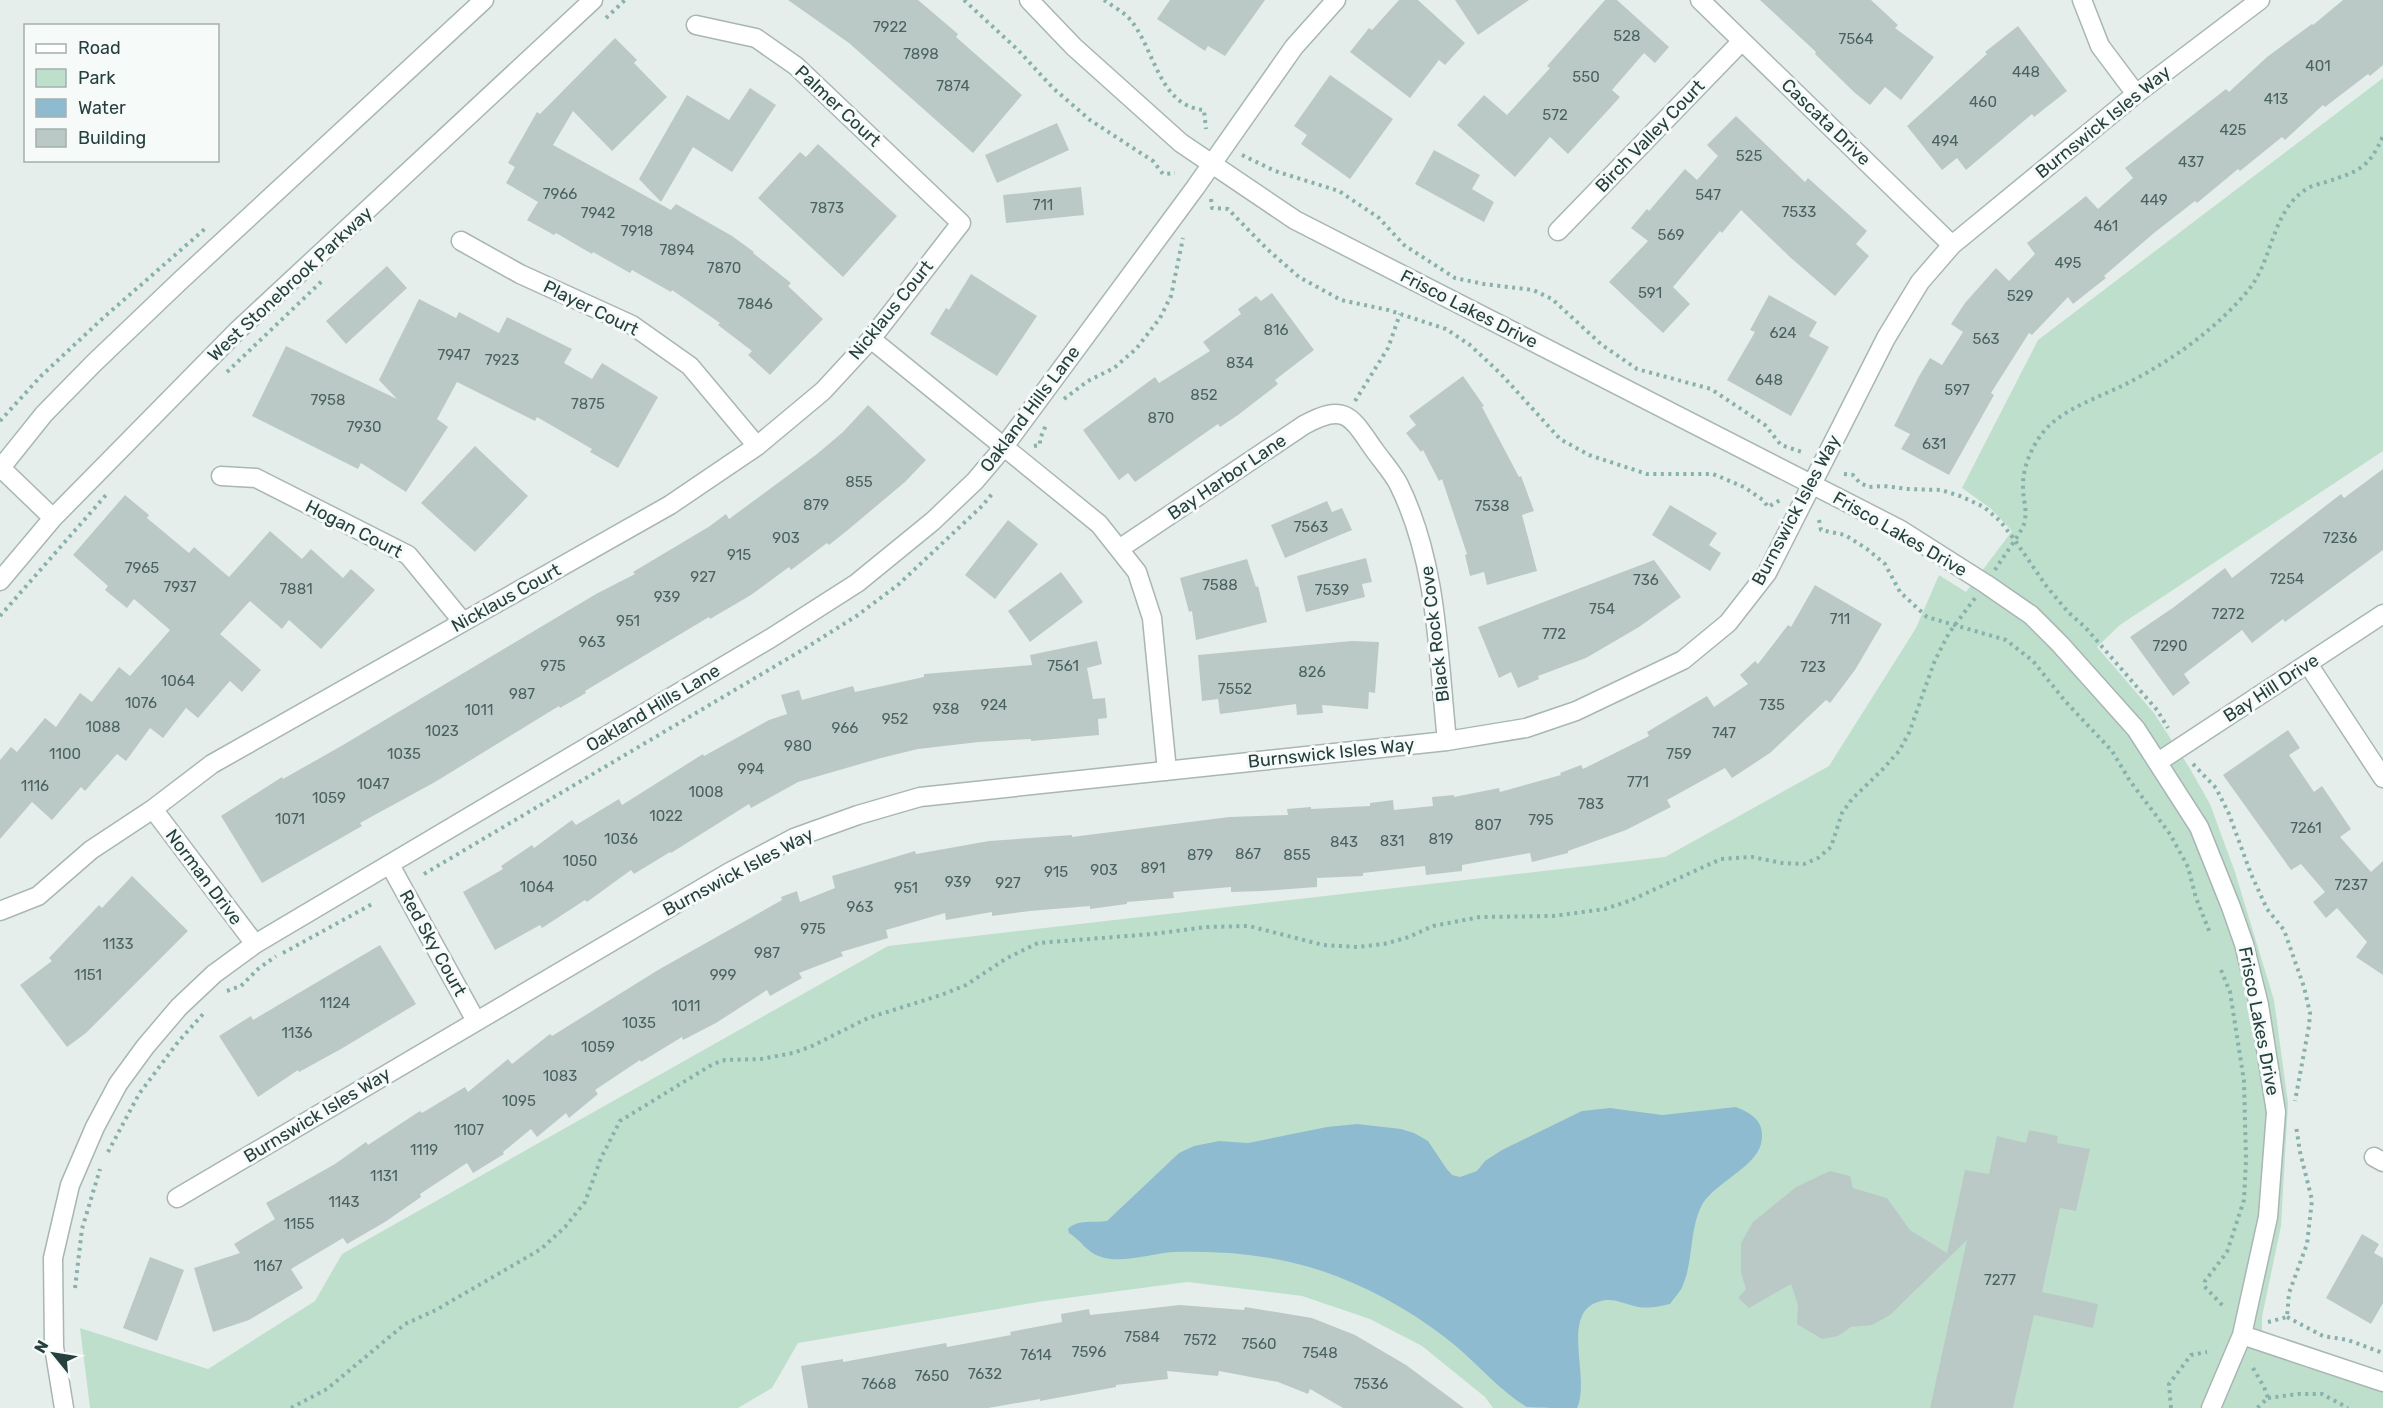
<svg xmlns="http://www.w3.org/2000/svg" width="2383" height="1408" font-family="Rubik,sans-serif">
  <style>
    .green { fill: #bfdfcd }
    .water { fill: #8fbbd1 }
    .building { fill: #bbc9c6 }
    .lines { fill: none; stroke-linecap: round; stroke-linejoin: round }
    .minor-casing { stroke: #a8b6b4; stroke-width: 21 }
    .tertiary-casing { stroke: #a8b6b4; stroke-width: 21 }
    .path { stroke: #87b1ab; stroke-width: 4; stroke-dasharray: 3 4.5; stroke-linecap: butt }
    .minor { stroke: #fff; stroke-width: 18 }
    .tertiary { stroke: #fff; stroke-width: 18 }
    .labels { text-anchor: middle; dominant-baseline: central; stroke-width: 6; stroke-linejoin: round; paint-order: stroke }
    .number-label { font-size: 15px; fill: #4a6260 }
    .street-label { font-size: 18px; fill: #25403e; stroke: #f6faf9 }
  </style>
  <rect width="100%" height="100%" fill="#e6eeec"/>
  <path class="green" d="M2383,78V451L2120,625L2097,647L2154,713L2189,767L2210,804L2235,872L2274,1000L2288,1103L2281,1226L2262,1317V1330L2276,1337L2383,1372V1408H1493L1485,1397L1422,1346L1370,1319L1302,1296L1187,1282L1044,1301L798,1343L772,1388L738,1408H90L80,1328L208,1369L315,1301L342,1254L888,946L1665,857L1829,766L1916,628L1939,575L1966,592L2012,531L1990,508L1962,488L2038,340Z"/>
  <path class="water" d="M1736,1107C1753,1114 1766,1122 1761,1144C1755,1167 1717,1182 1703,1203C1689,1228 1694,1259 1683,1285C1681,1291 1674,1298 1670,1304C1658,1307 1646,1309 1634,1306C1621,1303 1612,1297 1598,1302C1560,1314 1591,1379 1577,1408C1566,1408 1535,1408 1527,1407C1504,1394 1478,1365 1457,1347C1421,1317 1380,1293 1336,1276C1285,1256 1228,1250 1174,1252C1152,1253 1123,1264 1101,1257C1087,1253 1081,1240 1069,1233L1068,1229C1077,1219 1095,1223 1107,1221L1179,1153L1194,1146L1219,1141L1248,1143L1327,1127L1357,1124L1401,1129L1414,1133L1428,1141L1446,1168L1452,1175L1460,1177L1477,1171L1485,1161L1502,1150L1582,1111L1610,1108L1662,1115Z"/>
  <path class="building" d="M788,0H918L958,34L956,37L1022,95L973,153L849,43Z
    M1170,0H1265L1225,56L1208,46L1205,51L1157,19Z
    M1399,0H1418L1465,43L1445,65L1439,60L1410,98L1350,52L1369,28L1372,30Z
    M1455,0H1529L1478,35Z
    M1605,0H1617L1669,47L1655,63L1644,53L1612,90L1620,97L1568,154L1550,137L1515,177L1457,125L1484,95L1507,115L1550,68L1547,66Z
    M1760,0H1871L1898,25L1895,28L1934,57L1901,100L1885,87L1870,105L1855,93L1815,54L1816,52Z
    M2343,0H2383V65L2370,76L2368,74L2325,107L2323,105L2285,140L2282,137L2240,171L2238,169L2197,203L2195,201L2154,233L2104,276L2106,278L2073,304L2068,297L2032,335L2029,333L1991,393L1994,395L1949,475L1901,449L1910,434L1894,426L1918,378L1930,358L1942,365L1963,332L1951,324L1965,303L1996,268L2009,281L2035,254L2027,243L2086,196L2098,209L2133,178L2125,168L2226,89L2229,92L2267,57L2312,24L2313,25Z
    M2018,26L2067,91L2034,117L2032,114L1966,170L1957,158L1942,170L1907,126L1987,54L1985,52Z
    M615,38L637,60L634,63L667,97L612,151L573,111L553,145L671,210L676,204L732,236L754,252L753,253L791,283L788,286L823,319L770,375L748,355L752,351L718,325L720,323L672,290L671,292L632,270L630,273L593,252L592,254L556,233L554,235L527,220L538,202L506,183L515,167L508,163L537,112L540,114Z
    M1330,75L1393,119L1350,179L1301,144L1307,135L1294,126Z
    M750,88L776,105L732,172L693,147L661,202L639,179L687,95L729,120Z
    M1736,116L1805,182L1808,178L1867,231L1856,244L1869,256L1835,296L1791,258L1741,210L1722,233L1720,231L1673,287L1690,304L1663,333L1609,282L1648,241L1631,228L1647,209L1649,211L1685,169L1697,180L1718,156L1707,145Z
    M1057,123L1069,150L997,183L985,155Z
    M818,144L897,216L843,277L758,198L800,152L806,157Z
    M1434,150L1480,175L1472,189L1494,202L1484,222L1415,184Z
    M1081,187L1084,215L1006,223L1003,195Z
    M387,266L407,288L346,344L326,321Z
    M971,274L1037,316L997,376L930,334L946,308L949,310Z
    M1272,293L1314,350L1275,380L1278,384L1238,415L1220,427L1218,424L1135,482L1128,473L1119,480L1083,430L1155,377L1159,383L1210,351L1203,342L1241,314L1238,309L1256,296L1261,301Z
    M1769,295L1817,322L1809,336L1829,347L1791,416L1727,380L1755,332L1750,330Z
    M419,299L456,318L459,312L499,333L507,317L572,349L564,363L592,379L602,363L658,397L618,468L590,452L592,449L537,417L535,421L457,382L437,419L448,427L406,492L361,463L358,469L252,416L286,346L397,399L379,380Z
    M1463,376L1484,406L1482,407L1519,477L1521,476L1534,511L1522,515L1537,571L1487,585L1484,572L1470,576L1465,555L1467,554L1442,479L1439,481L1423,450L1421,452L1406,433L1416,425L1409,416Z
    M868,405L926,460L905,482L849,529L829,545L827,543L791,570L789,567L751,595L710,619L709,617L585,691L586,693L560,708L559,706L435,782L360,823L362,826L262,883L221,816L282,777L283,779L343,745L596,594L635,574L633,572L710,526L726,514L729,519L817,454L843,432Z
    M475,446L528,496L475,552L421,503Z
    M2383,469V550L2285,622L2283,619L2252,643L2242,630L2184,674L2190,683L2173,696L2130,637L2174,607L2225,568L2232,578L2341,494L2344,498Z
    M125,495L149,515L147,518L189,553L194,547L229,577L270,531L302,559L311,549L343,578L351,569L375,590L321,649L289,620L282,629L250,601L220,634L261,670L242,692L230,681L198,718L186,708L163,738L150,728L126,761L117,754L85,791L81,787L52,820L32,802L0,839V760L11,747L17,752L45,718L56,727L80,693L92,702L119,667L130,676L170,630L134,599L127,608L105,590L108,586L73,555Z
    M1327,501L1332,512L1342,508L1352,530L1285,558L1271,525Z
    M1670,505L1717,533L1709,545L1721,553L1710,571L1652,535Z
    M1008,520L1038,544L995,599L965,575Z
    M1366,558L1372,582L1362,584L1365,597L1306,612L1297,576Z
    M1247,559L1256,587L1258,586L1267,622L1196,640L1192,611L1189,612L1180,578Z
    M1654,560L1681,597L1639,627L1586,658L1538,676L1539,679L1518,688L1511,672L1499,678L1478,627Z
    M1061,572L1083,602L1030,642L1008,611Z
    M1815,585L1882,624L1855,670L1830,703L1826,700L1770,753L1732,778L1725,768L1667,800L1671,807L1626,830L1568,851V853L1532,862L1530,853L1462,865V871L1426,875L1425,866L1363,873V876L1317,878V887L1262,891L1231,892V887L1173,892L1174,898L1127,902V904L1090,909V906L1030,911L992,916V912L946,920L945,913L886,930L888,938L841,952L843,956L799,973L802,978L770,996L767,990L716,1023L683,1040L682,1037L641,1062L640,1060L595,1090L598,1094L569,1118L566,1113L537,1137L531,1129L503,1152L504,1154L473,1173L467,1163L420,1194L421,1197L385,1222L347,1244L343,1238L291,1269L303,1288L249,1320L213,1332L194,1268L240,1253L234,1244L275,1219L266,1203L335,1164L366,1142L368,1145L420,1111L422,1113L465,1087L468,1092L508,1059L512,1064L550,1034L552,1036L658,970L782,900L781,897L797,891L800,902L835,888L832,876L915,851L916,854L989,841L1072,835V837L1229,817L1288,815L1287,809L1311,807V809L1370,806V803L1393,800L1394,810L1433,806L1432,797L1454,795V797L1499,788L1500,792L1561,775L1560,773L1581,765L1583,769L1649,736L1647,732L1707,696L1714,707L1748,684L1740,675L1755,661L1758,664L1788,625L1791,627Z
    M1097,641L1102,664L1087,668L1093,699L1105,698L1107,718L1098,719L1099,735L1031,741V739L979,742L918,749L881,758L798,782L751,808L749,804L671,853L670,852L634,874L631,870L587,902L585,900L542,928L540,925L495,950L463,892L503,869L501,866L532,845L534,848L572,820L576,825L619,799L622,805L703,754L704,756L769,720L787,714L781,695L799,690L802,700L853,686L855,692L924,677V674L1032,665L1030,655Z
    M1352,641L1379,642L1375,693L1369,692L1368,709L1322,705L1323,713L1297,715L1296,704L1220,714L1218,699L1202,701L1198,655Z
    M2288,730L2300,748L2289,755L2314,792L2322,786L2351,829L2340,837L2371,872L2383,861V975L2356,957L2367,942L2337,908L2326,918L2313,902L2325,892L2301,864L2291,870L2223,775Z
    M132,876L188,931L86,1033L67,1047L20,985L52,961L49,958L99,905L102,908Z
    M380,945L416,1004L341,1049L299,1072L298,1070L258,1097L219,1036L251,1016L253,1020Z
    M2029,1130L2058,1136L2057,1143L2090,1149L2076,1211L2060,1208L2042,1292L2098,1304L2093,1328L2034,1315L2013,1408H1930L1967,1240L1890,1315L1872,1325L1851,1327L1838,1336L1822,1339L1797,1324L1798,1305L1791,1284L1749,1308L1738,1298L1746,1289L1741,1273V1243L1753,1222L1796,1187L1830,1171L1850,1176L1853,1188L1887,1198L1910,1230L1947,1253L1965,1170L1989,1174L1997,1136L2026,1143Z
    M2362,1234L2379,1244L2374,1253L2383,1258V1303L2371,1324L2326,1298Z
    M150,1257L184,1270L157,1341L123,1328Z
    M1180,1305L1244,1310L1245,1307L1312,1318L1355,1335L1406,1365L1464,1408H1343L1310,1389L1308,1394L1278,1382L1219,1371L1218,1376L1167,1371L1168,1379L1116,1385V1387L1040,1401V1399L988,1408H808L801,1366L843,1359V1362L946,1343L947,1347L1011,1335L1010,1332L1062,1322L1061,1314L1089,1309L1090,1315Z"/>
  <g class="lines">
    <g class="minor-casing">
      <path id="minor" d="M1700,0L1952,245
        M2082,0L2100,46L2136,94
        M1558,231L1742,41
        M461,241L520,274L632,325L690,366L757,446
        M871,339L1099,524L1137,572L1152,618L1167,771
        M221,476L256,478L408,555L463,622
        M1119,549L1304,425C1346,402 1351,417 1375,451C1383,462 1393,473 1399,485C1438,564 1438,656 1447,741
        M2308,664L2383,778
        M2158,762L2383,614
        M153,809L255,944
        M390,865L476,1021
        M0,911L38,896L91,850L153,809L212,764L670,505L757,446L823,391L871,339L961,223L796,66L756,38L696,25
        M2374,1157L2383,1162
        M177,1198L728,873L794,838L858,815L920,797L1447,741L1526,728L1576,711L1683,660L1728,623L1767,573L1886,338L1920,282L1952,245L2136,94L2260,0
        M64,1408L54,1347L53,1258L70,1185L95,1127L118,1084L145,1047L179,1007L214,974L255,944L771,638L857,583L933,521L975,481L1003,448L1195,188L1294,47L1336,0"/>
    </g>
    <g class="tertiary-casing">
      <path id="tertiary" d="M1029,0L1074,47L1181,143L1295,220L1901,530L1986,584L2031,615L2060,644L2136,729L2199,827L2231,907L2244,944L2259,1005L2276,1112L2268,1217L2242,1335L2211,1408
        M0,467L53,518
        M0,469L44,414L94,363L181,280L484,0
        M0,581L53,518L237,331L593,0
        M2242,1335L2383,1382"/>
    </g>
    <path class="path" d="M964,0L1018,50L1053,88L1090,120L1153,161L1163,174L1175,173
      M1104,0C1111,5 1120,10 1127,16C1155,45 1157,106 1204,110L1206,129
      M606,18L625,0
      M1242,155L1275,171L1339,191L1379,218L1404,245L1455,278L1484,284L1533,290L1552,299L1602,345L1637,369L1711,389L1765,425L1781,445L1805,453
      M1211,199L1212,208L1228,209L1267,249L1299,277L1341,300L1388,310L1446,329L1470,345L1501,374L1560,439L1589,455L1647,474H1713L1744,487L1763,500L1768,507L1780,500
      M227,372L323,280
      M1064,399L1088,381L1114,368L1136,349L1160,318L1171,296L1183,238
      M1355,401L1388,348L1400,314
      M0,421L41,376L102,319L207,227
      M1034,446L1040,445V439L1046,425
      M1844,474L1853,475L1860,483L1869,487L1884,486L1908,489L1941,490L1960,496L1984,507L2000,521L2014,539L2047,587L2069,613L2085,627L2157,710L2168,728
      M1819,520L1821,530L1845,535L1867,549L1885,564L1900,592L1927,617L2006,640L2033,661L2065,701L2112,751L2130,781L2170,834L2188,867L2196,898L2210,933
      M1995,570C2002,558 2020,535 2024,524C2028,510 2023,501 2023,488C2022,465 2035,438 2052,423C2072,406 2101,396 2124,385C2171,361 2217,329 2250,288C2273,258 2272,212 2305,190C2310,186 2319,184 2326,182C2358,171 2368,170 2383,136
      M0,616L106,495
      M2193,764L2216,788L2229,814L2251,874L2267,909L2284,930L2304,987L2310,1013L2309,1026L2295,1101
      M424,874L804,649L858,615L899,584L982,506L992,494
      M283,953L374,903
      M2221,970L2230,992L2244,1081L2246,1160L2244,1200L2227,1252L2205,1281L2204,1286L2223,1306
      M227,991L241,986L258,969L276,956
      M108,1152L139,1094L178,1042L204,1013
      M75,1288L82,1229L100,1169
      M2287,1317L2323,1336L2348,1340L2383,1353
      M2268,1322L2287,1317L2289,1293L2307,1244L2312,1200L2300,1152L2296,1126
      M2253,1368L2264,1387L2268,1398L2257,1408
      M2268,1398L2298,1394H2322L2348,1408
      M291,1408L327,1389L405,1324L436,1310L541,1249L565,1227L585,1202L601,1158L620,1121L713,1064L725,1060L761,1059L793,1053L812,1046L868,1018L941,995L966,985L1007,958L1038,943L1153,934L1206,927L1249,926L1323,945L1357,947L1384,944L1409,937L1433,926L1480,917L1553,916L1605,909L1629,901L1721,859L1752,857L1782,863L1804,864L1818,858L1831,847L1842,813L1852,799L1882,770L1899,751L1909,733L1935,660L1949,633L1975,598
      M2171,1408L2169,1384L2191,1355L2207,1352"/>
    <use href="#minor" class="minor"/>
    <use href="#tertiary" class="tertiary"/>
  </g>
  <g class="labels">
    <g class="number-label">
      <text x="890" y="27">7922</text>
      <text x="1627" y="36">528</text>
      <text x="1856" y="39">7564</text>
      <text x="921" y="54">7898</text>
      <text x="2318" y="66">401</text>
      <text x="2026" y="72">448</text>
      <text x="1586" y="77">550</text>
      <text x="953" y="86">7874</text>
      <text x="2276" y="99">413</text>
      <text x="1983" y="102">460</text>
      <text x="1555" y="115">572</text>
      <text x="2233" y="130">425</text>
      <text x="1945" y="141">494</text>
      <text x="1749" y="156">525</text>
      <text x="2191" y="162">437</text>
      <text x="560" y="194">7966</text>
      <text x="1708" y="195">547</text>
      <text x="2154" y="200">449</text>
      <text x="1043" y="205">711</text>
      <text x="827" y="208">7873</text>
      <text x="1799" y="212">7533</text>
      <text x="598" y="213">7942</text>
      <text x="2106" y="226">461</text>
      <text x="637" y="231">7918</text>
      <text x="1671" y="235">569</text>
      <text x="677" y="250">7894</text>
      <text x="2068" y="263">495</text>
      <text x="724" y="268">7870</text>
      <text x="1650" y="293">591</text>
      <text x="2020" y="296">529</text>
      <text x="755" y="304">7846</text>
      <text x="1276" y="330">816</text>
      <text x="1783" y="333">624</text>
      <text x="1986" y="339">563</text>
      <text x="454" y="355">7947</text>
      <text x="502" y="360">7923</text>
      <text x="1240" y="363">834</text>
      <text x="1769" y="380">648</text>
      <text x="1957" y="390">597</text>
      <text x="1204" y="395">852</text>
      <text x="328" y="400">7958</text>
      <text x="588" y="404">7875</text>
      <text x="1161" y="418">870</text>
      <text x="364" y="427">7930</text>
      <text x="1934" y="444">631</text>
      <text x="859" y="482">855</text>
      <text x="816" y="505">879</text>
      <text x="1492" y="506">7538</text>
      <text x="1311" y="527">7563</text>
      <text x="786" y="538">903</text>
      <text x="2340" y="538">7236</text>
      <text x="739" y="555">915</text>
      <text x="142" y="568">7965</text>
      <text x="703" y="577">927</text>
      <text x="2287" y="579">7254</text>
      <text x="1646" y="580">736</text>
      <text x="1220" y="585">7588</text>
      <text x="180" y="587">7937</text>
      <text x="296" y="589">7881</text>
      <text x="1332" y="590">7539</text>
      <text x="667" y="597">939</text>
      <text x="1602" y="609">754</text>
      <text x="2228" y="614">7272</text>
      <text x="1840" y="619">711</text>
      <text x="628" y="621">951</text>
      <text x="1554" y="634">772</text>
      <text x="592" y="642">963</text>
      <text x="2170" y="646">7290</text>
      <text x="553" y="666">975</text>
      <text x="1063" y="666">7561</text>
      <text x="1813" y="667">723</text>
      <text x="1312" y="672">826</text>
      <text x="178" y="681">1064</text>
      <text x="1235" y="689">7552</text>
      <text x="522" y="694">987</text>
      <text x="141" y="703">1076</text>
      <text x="994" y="705">924</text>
      <text x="1772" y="705">735</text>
      <text x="946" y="709">938</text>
      <text x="479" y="710">1011</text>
      <text x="895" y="719">952</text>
      <text x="103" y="727">1088</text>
      <text x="845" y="728">966</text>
      <text x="442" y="731">1023</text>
      <text x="1724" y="733">747</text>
      <text x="798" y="746">980</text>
      <text x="65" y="754">1100</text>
      <text x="404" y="754">1035</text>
      <text x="1679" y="754">759</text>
      <text x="751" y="769">994</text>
      <text x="1638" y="782">771</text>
      <text x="373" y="784">1047</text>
      <text x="35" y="786">1116</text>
      <text x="706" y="792">1008</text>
      <text x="329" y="798">1059</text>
      <text x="1591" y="804">783</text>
      <text x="666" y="816">1022</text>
      <text x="290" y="819">1071</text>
      <text x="1541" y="820">795</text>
      <text x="1488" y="825">807</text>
      <text x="2306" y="828">7261</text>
      <text x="621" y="839">1036</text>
      <text x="1441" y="839">819</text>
      <text x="1392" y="841">831</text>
      <text x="1344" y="842">843</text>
      <text x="1248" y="854">867</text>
      <text x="1200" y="855">879</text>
      <text x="1297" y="855">855</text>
      <text x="580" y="861">1050</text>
      <text x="1153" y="868">891</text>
      <text x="1104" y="870">903</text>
      <text x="1056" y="872">915</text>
      <text x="958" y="882">939</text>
      <text x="1008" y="883">927</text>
      <text x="2351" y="885">7237</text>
      <text x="537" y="887">1064</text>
      <text x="906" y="888">951</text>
      <text x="860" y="907">963</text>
      <text x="813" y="929">975</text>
      <text x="118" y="944">1133</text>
      <text x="767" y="953">987</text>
      <text x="88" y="975">1151</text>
      <text x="723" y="975">999</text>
      <text x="335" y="1003">1124</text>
      <text x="686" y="1006">1011</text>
      <text x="639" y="1023">1035</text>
      <text x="297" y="1033">1136</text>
      <text x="598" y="1047">1059</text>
      <text x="560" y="1076">1083</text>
      <text x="519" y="1101">1095</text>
      <text x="469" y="1130">1107</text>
      <text x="424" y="1150">1119</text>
      <text x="384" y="1176">1131</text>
      <text x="344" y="1202">1143</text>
      <text x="299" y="1224">1155</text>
      <text x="268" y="1266">1167</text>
      <text x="2000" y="1280">7277</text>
      <text x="1142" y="1337">7584</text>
      <text x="1200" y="1340">7572</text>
      <text x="1259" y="1344">7560</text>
      <text x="1089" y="1352">7596</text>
      <text x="1320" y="1353">7548</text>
      <text x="1036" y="1355">7614</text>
      <text x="985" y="1374">7632</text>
      <text x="932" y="1376">7650</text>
      <text x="879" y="1384">7668</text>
      <text x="1371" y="1384">7536</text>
    </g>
    <g class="street-label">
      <text transform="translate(838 106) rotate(43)">Palmer Court</text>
      <text transform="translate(1826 122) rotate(44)">Cascata Drive</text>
      <text transform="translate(2103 122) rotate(-39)">Burnswick Isles Way</text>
      <text transform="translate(1650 136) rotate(-46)">Birch Valley Court</text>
      <text transform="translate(290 284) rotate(-43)">West Stonebrook Parkway</text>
      <text transform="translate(591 308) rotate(26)">Player Court</text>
      <text transform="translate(1469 309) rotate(27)">Frisco Lakes Drive</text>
      <text transform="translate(891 310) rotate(-51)">Nicklaus Court</text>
      <text transform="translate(1030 409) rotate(-53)">Oakland Hills Lane</text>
      <text transform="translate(1227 477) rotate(-34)">Bay Harbor Lane</text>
      <text transform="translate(1796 510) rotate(-62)">Burnswick Isles Way</text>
      <text transform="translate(354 529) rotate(27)">Hogan Court</text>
      <text transform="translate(1900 534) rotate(30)">Frisco Lakes Drive</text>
      <text transform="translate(506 598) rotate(-29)">Nicklaus Court</text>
      <text transform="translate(1435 634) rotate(-97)">Black Rock Cove</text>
      <text transform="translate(2271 688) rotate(-33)">Bay Hill Drive</text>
      <text transform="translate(653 708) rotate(-31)">Oakland Hills Lane</text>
      <text transform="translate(1331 753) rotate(-6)">Burnswick Isles Way</text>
      <text transform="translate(738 872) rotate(-28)">Burnswick Isles Way</text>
      <text transform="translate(204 877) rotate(53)">Norman Drive</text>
      <text transform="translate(433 943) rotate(61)">Red Sky Court</text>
      <text transform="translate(2259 1021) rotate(79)">Frisco Lakes Drive</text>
      <text transform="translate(317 1115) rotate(-31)">Burnswick Isles Way</text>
    </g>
  </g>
  <rect x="24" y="24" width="195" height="138" fill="#f6faf9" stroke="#a2b0ae" stroke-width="1.5"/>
  <rect x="36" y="44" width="30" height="9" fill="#ffffff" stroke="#a2b0ae" stroke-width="1.5"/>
  <text x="78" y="54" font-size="18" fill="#25403e">Road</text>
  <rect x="36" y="69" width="30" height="18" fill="#bfdfcd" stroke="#a2b0ae" stroke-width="1.5"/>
  <text x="78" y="84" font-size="18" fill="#25403e">Park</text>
  <rect x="36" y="99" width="30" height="18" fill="#8fbbd1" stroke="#a2b0ae" stroke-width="1.5"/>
  <text x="78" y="114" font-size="18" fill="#25403e">Water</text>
  <rect x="36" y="129" width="30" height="18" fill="#bbc9c6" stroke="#a2b0ae" stroke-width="1.5"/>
  <text x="78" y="144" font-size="18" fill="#25403e">Building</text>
  <g transform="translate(54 1354) rotate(300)" stroke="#f6faf9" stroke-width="4.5" paint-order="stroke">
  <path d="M0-4.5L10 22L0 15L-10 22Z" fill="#25403e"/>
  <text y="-9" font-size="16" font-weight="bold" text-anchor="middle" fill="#25403e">N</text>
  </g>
</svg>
